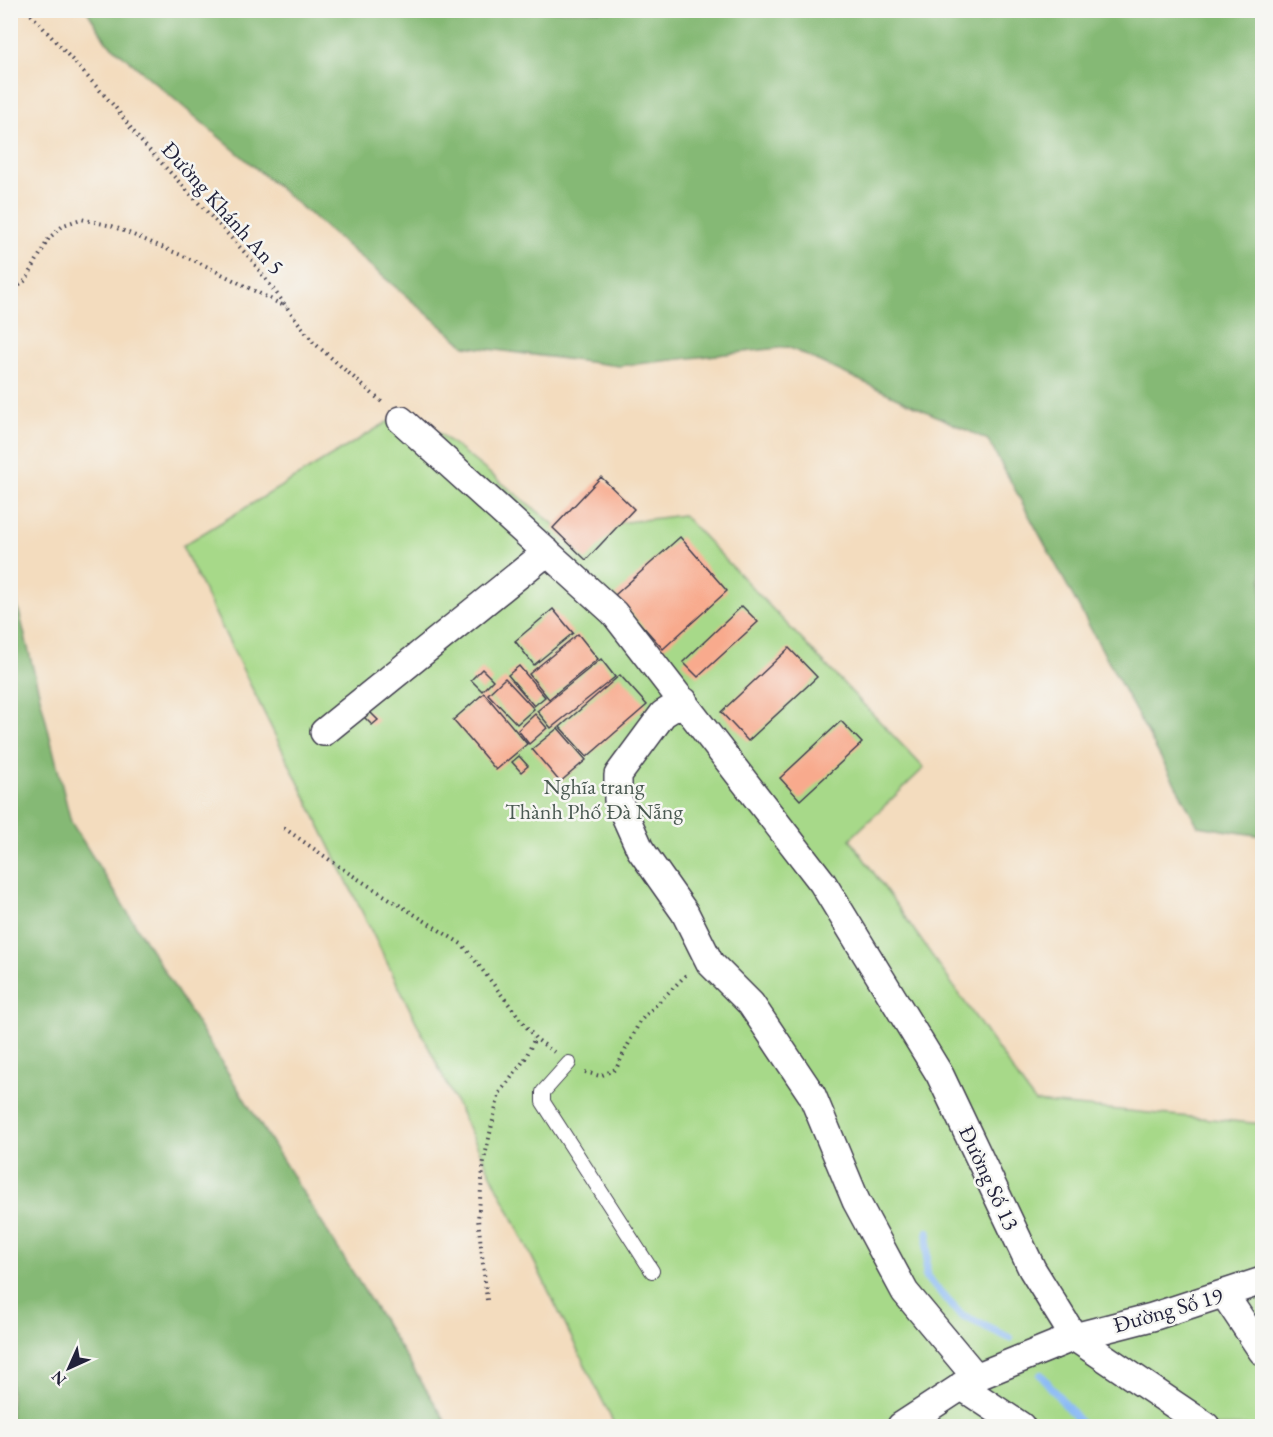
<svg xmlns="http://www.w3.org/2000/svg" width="1273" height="1437" font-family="'EB Garamond',serif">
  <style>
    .green { fill: #a7d989; stroke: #647e62; stroke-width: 1.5 }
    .forest { fill: #85b975; stroke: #546e58; stroke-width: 1.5 }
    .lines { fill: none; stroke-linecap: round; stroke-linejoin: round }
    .stream { stroke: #89b9f5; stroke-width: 8 }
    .building { fill: #f8aa8d }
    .lane-casing { stroke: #413e4f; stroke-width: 16 }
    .street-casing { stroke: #413e4f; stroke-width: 30 }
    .path { stroke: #413e4f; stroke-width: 4; stroke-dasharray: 1.5 4.5; stroke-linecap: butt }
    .lane { stroke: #fff; stroke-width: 14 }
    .street { stroke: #fff; stroke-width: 27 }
    .labels { text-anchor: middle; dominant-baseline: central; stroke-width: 5; stroke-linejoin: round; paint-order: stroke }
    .street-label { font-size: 22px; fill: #22223b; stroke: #f6f6f2 }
    .park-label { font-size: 22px; fill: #4a5952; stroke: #f6f6f2 }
  </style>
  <rect width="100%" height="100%" fill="#f6f6f2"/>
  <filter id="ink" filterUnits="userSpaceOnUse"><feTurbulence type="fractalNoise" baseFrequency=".0167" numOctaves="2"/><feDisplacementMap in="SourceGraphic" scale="12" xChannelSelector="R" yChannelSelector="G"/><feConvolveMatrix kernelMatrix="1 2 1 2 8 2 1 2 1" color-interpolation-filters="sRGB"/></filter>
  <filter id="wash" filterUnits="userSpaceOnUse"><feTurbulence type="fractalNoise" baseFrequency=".008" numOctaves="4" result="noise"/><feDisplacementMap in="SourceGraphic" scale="24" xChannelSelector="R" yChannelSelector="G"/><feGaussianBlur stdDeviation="1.35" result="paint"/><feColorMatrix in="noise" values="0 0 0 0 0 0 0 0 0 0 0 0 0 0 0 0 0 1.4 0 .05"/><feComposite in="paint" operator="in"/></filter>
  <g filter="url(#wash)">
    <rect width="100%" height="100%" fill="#f3dcbe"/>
    <path class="green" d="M409,409L561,530L683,515L924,768L850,839L1035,1102L1262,1124V1426H615L182,546Z"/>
    <path class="forest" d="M87,11H1262V836L1198,826L988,440L788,347L619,366L465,346L106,41Z
      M10,575L71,822L449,1426H11Z"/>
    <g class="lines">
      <path class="stream" d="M928,1232L926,1277L961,1315L1010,1338
        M1041,1375L1083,1426"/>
    </g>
    <g id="blocks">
      <path class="building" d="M601,477L634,509L586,560L553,528Z
        M680,537L727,591L663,649L615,595Z
        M742,606L758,622L698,677L683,662Z
        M553,609L573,633L534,665L515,641Z
        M578,634L598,659L549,699L529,674Z
        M789,648L817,677L748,741L721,712Z
        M601,659L615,677L551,728L537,711Z
        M519,666L545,697L534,706L508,675Z
        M482,669L493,680L482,691L471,680Z
        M620,675L647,705L587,757L560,727Z
        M505,678L534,709L517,724L488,694Z
        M484,693L527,744L496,770L453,720Z
        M368,710L378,720L372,725L363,716Z
        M535,714L547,728L529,744L518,730Z
        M841,721L862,743L800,800L780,778Z
        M558,728L586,760L560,782L532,749Z
        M519,756L528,766L521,772L512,762Z"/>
    </g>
  </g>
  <g filter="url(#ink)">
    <use href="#blocks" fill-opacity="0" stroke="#413e4f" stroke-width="1.5"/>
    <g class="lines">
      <g class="lane-casing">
        <path id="lane" d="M569,1063L543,1092V1102L652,1271"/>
      </g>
      <g class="street-casing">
        <path id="street" d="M401,420L614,613L822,882L940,1075L1032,1269L1074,1337L1206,1426
          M684,701L663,714L618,775V800L640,849L685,913L710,963L751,1004L812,1095L856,1201L905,1292L976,1377
          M324,732L547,552
          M1224,1294L1262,1351
          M961,1386L1021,1426
          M901,1426L976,1377L1074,1337L1152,1317L1262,1281"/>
      </g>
      <path class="path" d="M27,10L115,107L139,139L249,257L313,342L383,403
        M10,293L26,280L49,238L64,225L81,219L112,226L202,264L286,307
        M284,828L347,872L463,945L535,1038L554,1052
        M585,1072L600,1076L616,1069L640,1021L688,973
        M487,1300L478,1219L484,1160L499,1094L525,1059L535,1038"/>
      <use href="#lane" class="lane"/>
      <use href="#street" class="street"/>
    </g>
  </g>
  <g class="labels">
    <g class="street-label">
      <text transform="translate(223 208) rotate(48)">Đường Khánh An 5</text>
      <text transform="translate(989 1178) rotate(65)">Đường Số 13</text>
      <text transform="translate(1168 1310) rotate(-16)">Đường Số 19</text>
    </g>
    <g class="park-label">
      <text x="594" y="786">Nghĩa trang<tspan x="594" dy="25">Thành Phố Đà Nẵng</tspan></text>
    </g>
  </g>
  <rect width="1273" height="1437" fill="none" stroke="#f6f6f2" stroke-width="36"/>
  <g transform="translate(69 1368) rotate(225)" stroke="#f6f6f2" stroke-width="4.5" paint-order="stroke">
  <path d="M0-4.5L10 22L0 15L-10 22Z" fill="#22223b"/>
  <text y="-9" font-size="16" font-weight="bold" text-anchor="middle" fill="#22223b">N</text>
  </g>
</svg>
